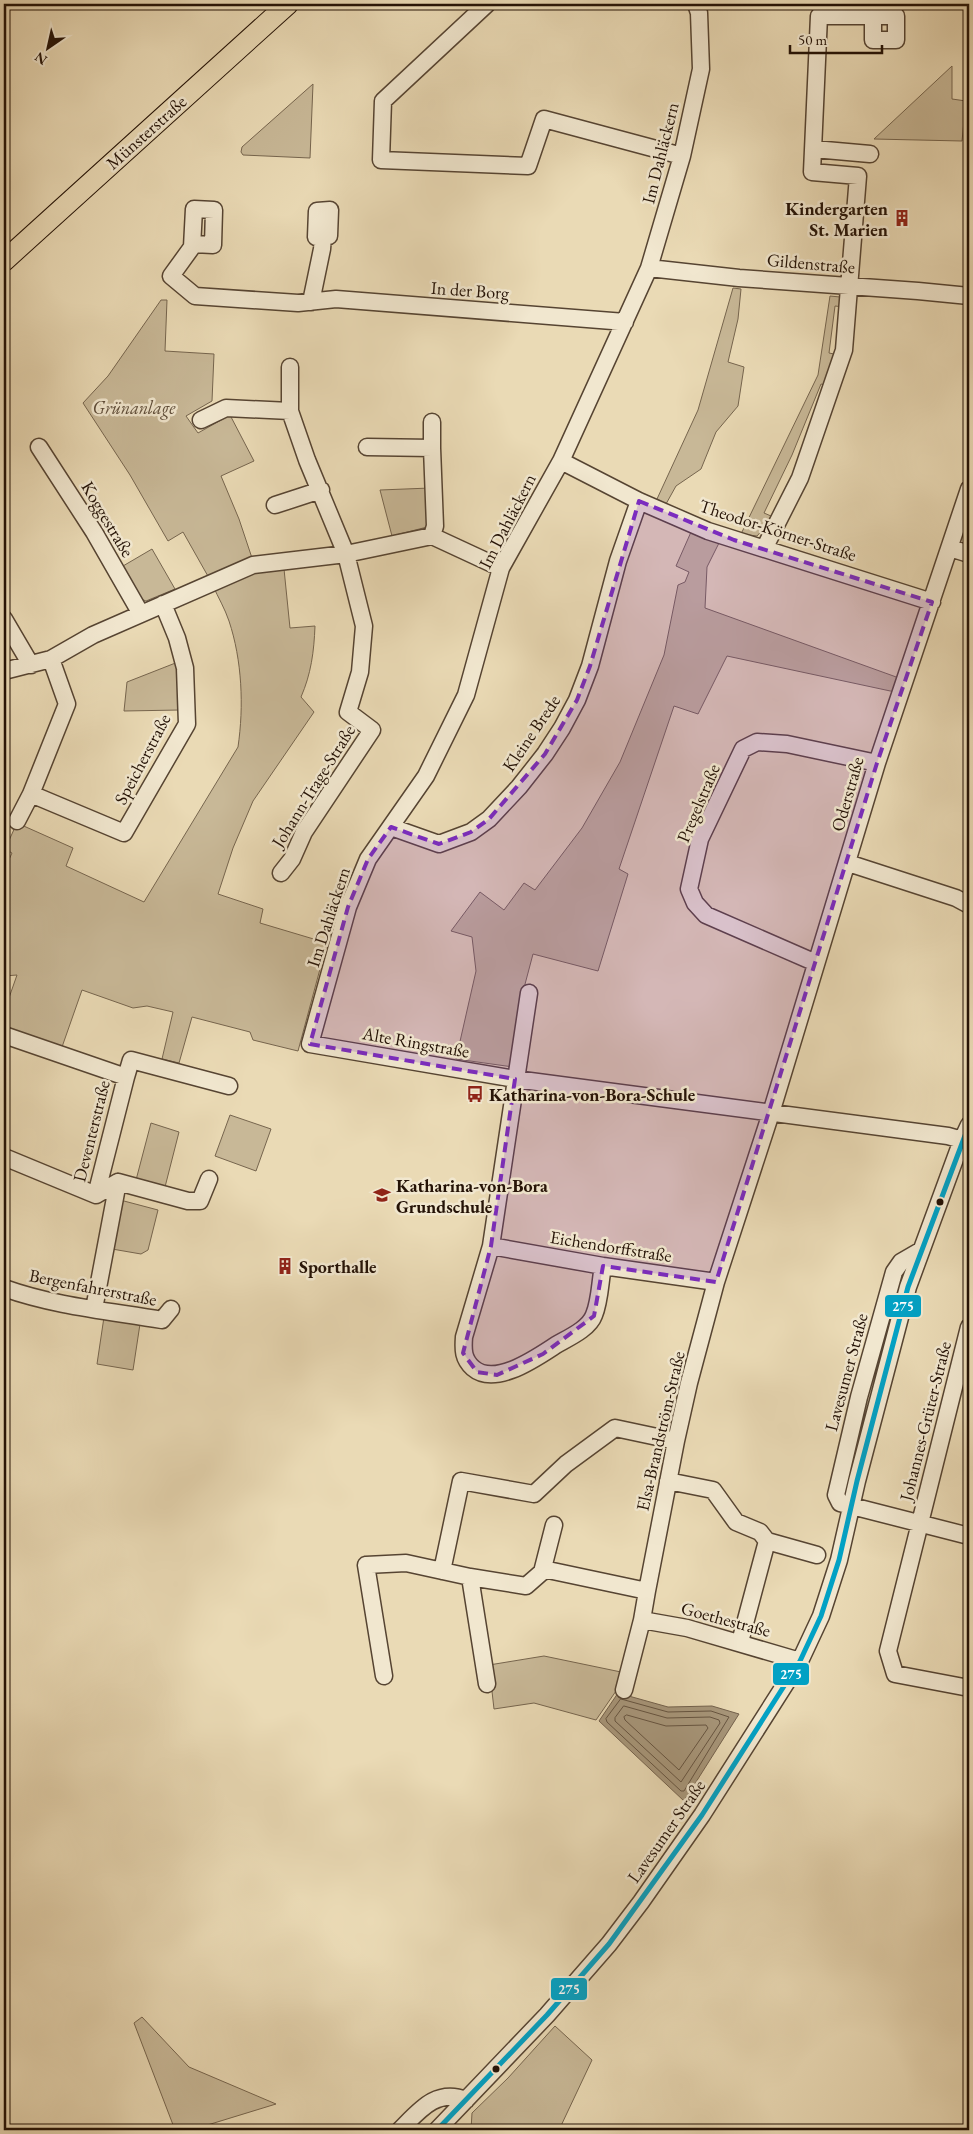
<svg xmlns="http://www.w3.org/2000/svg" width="973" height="2134" font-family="'EB Garamond',serif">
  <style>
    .green { fill: #c8b897; stroke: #76654e }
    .water { fill: #a7967a; stroke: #73614c }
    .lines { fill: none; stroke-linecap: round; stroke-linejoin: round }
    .shore { stroke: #665440; stroke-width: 1 }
    .minor-casing { stroke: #564432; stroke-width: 19 }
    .major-casing { stroke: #241206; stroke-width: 22 }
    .minor { stroke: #f1e7cf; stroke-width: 16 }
    .major { stroke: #eadab5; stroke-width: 20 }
    .bus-1-casing { stroke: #f1e7cf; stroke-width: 9 }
    .bus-1 { stroke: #02a1c4; stroke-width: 5 }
    .marked { fill: #7b2cbf; fill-opacity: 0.2; stroke: #7b2cbf; stroke-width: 4; stroke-dasharray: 10 6; stroke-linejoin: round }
    .bus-dot { fill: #241206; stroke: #f1e7cf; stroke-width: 2 }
    .labels { text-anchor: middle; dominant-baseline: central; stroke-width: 5; stroke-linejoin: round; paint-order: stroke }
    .street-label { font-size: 18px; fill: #241206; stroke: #f1e7cf }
    .poi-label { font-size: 18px; font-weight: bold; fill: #241206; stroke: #f1e7cf; text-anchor: start }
    .park-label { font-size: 18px; font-style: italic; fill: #5d4c39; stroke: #f1e7cf }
    .line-badge { stroke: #f1e7cf; stroke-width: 2 }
    .badge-label { font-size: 14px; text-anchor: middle; font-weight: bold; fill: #fff }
  </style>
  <rect width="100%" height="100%" fill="#eadab5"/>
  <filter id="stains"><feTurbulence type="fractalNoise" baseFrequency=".004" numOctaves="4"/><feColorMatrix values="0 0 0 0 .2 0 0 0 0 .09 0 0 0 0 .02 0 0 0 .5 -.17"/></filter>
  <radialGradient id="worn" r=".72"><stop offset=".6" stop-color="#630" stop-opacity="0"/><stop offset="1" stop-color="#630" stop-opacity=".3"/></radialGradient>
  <path class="green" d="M952,66V99L966,101L962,141L874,139Z
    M313,84L310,158L243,155L241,152L242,147Z
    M733,288L741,289L738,319L728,362L744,367L738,406L716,432L701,469L676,486L666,504L657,499L698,410Z
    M830,296L840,297L845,302L844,307L835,306L829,353L839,355L828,386L821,384L792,455L764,513L771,516L766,526L757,536L741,534L818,375Z
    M161,300H167L165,351L214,354L212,401L186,416L198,433L230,415L254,461L221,476L239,519L253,561L209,578L183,532L168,541L130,475L83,403L108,376Z
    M430,488L427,527L392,536L380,490Z
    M691,532L719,543L707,567L705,608L899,678L895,692L727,656L698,714L674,706L619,869L628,874L598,971L533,954L524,988L513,1067L456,1059L476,971L472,937L451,931L480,892L504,910L524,883L535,890L582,828L620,762L664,655L678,585L685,582L689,572L676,566Z
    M152,549L175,589L146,601L141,599L123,566Z
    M250,569H284L290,628L315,626C314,652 311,674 301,697L314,712L253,801L233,848L218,894L263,909L260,923L327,943L298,1051L253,1040L250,1032L192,1017L179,1063L162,1059L173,1012L147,1006L133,1008L82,990L62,1047L4,1027V1012L17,975L4,976V959L9,925L4,924V864H7L12,853L5,849L17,823L73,848L66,866L144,902L238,747C244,706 242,660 229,621C225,609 218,597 213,586Z
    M178,662L180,710L124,711L127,682Z
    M230,1115L271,1129L256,1171L215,1156Z
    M151,1123L179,1132L165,1187L136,1180Z
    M124,1201L158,1210L148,1250L141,1254L112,1249L120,1204Z
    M104,1317L140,1324L133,1370L97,1364Z
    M544,1656L621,1672L616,1691L596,1720L534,1703L494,1709L489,1665Z
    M142,2017L189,2067L276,2104L201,2127L202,2130H175L134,2023Z
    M555,2026L592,2060L559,2130H471L472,2113L508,2078Z"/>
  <path class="water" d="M618,1693L668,1707L712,1706L739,1714L684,1801L599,1721Z"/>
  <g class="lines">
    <path class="shore" d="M621,1699L668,1712L711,1711L729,1717L684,1791H681L607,1722L606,1719Z
      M624,1706L667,1718L710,1717L719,1720L720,1723L681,1782L615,1721V1718Z
      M627,1715L666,1726L706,1725L708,1728L679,1770L625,1720L624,1717Z"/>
    <g class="minor-casing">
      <path id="minor" d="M487,4L383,101L381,160L528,166L544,119L682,156
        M696,4L699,13L701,69L682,156L649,268L561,461L501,568L466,695L426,776L368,859L348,907L310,1044L515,1079L948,1136L962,1140L969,1145
        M814,149L870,154
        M330,210L329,236L316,237L317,211Z
        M193,244L213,245L214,210L194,209L192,247L171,276L195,296L298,303L336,299L625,322
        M649,268L739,278L918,291L969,296
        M311,302L322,249L323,237
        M201,420L226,408L290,411
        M39,447L94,532L141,614
        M367,447L432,448L435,526L432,536
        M432,448V422
        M561,461L639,501L708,531L932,602
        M275,505L321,490
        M765,547L800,478L844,350L858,176L812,172L819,16H896V40H873V16
        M950,548L969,554
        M4,619L31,665
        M4,671L51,659L93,635L253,565L346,554L432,536L501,568
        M31,794L124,833L187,724L185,668L177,638L163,604
        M17,821L31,794L67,704L51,659
        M391,827L439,844L471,832L489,819L519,787L545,754L562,728L577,700L590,666L618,561L639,501
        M848,863L956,898L969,905
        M281,873L292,859L304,832L372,730L348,712L360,672L364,626L346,554L307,460L290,411V367
        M816,963L706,915L695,903L689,889L700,839L743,749L757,742L787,744L877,763
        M529,993L491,1246L603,1266L716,1282L771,1113L877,763L969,489
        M4,1035L126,1077L131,1060L229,1086
        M4,1157L96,1195L118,1182L188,1201H200L209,1179
        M96,1195L126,1077
        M491,1246L464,1337C463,1350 463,1359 473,1368C495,1387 536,1358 556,1345C568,1338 589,1329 594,1315C600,1301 600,1282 603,1266
        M920,1251L901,1262L894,1272L859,1397L836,1495L840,1503L969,1536
        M4,1288C54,1306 109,1311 162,1320L171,1309
        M94,1309L118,1182
        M969,1327L888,1651L895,1674L969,1688
        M668,1481L713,1490L736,1522L760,1532L767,1541L740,1642
        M767,1541L817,1555
        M442,1571L461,1481L534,1494L566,1464L615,1428L676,1441
        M542,1572L554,1525
        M470,1577L487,1684
        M647,1591L676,1441L689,1383L716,1282
        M384,1676L366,1565L406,1563L470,1577L526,1586L542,1572L548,1570L647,1591L642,1620L687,1628L800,1661
        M624,1690L642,1620
        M400,2130C419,2111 436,2088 466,2100
        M437,2130L547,2015L609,1944L641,1902L702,1815L800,1661L821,1616L839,1560L857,1481L908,1287L962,1140L969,1125"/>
    </g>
    <g class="major-casing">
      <path id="major" d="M4,261L288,4"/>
    </g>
    <use href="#minor" class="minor"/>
    <use href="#major" class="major"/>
    <g class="bus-1-casing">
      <path id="bus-1" d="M437,2130L547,2015L609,1944L702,1815L800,1661L821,1616L839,1560L857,1481L908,1287L969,1125"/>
    </g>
    <use href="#bus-1" class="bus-1"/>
  </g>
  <path class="marked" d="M639,501L734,540L932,602L877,763L716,1282L603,1266L594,1316L543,1354L497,1375L477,1372L463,1353L491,1246L515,1079L310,1044L348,907L368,859L391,827L439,844L471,832L489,819L545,754L577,700L590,666Z"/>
  <defs>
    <g id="building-bare" transform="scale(1.35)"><path d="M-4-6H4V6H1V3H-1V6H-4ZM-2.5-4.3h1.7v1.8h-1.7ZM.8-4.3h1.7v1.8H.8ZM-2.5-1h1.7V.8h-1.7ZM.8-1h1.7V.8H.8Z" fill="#8f2418" stroke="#f1e7cf" stroke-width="2.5" paint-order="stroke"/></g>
    <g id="bus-bare" transform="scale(1.35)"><path d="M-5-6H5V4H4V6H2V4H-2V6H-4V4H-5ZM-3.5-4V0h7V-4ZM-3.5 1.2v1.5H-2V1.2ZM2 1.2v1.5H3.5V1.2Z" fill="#8f2418" stroke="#f1e7cf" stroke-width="2.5" paint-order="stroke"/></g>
    <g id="school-bare" transform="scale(1.35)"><path d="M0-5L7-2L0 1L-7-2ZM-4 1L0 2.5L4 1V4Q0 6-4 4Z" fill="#8f2418" stroke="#f1e7cf" stroke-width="2.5" paint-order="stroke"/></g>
  </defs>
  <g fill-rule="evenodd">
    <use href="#building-bare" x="902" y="218"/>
    <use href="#bus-bare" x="475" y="1094"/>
    <use href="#school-bare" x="382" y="1195"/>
    <use href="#building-bare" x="285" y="1266"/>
  </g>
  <g class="bus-dot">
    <circle cx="940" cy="1202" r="4.5"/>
    <circle cx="496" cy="2069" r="4.5"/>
  </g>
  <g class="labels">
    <g class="street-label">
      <text transform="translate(146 132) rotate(-42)">Münsterstraße</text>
      <text transform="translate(660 153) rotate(-76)">Im Dahläckern</text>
      <text transform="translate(811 263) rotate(5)">Gildenstraße</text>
      <text transform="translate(470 290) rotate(4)">In der Borg</text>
      <text transform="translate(108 519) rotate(59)">Koggestraße</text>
      <text transform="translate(507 521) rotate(-63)">Im Dahläckern</text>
      <text transform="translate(778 530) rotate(18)">Theodor-Körner-Straße</text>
      <text transform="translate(531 733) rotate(-56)">Kleine Brede</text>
      <text transform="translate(142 759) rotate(-62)">Speicherstraße</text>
      <text transform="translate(313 786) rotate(-58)">Johann-Trage-Straße</text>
      <text transform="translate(847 794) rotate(-74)">Oderstraße</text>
      <text transform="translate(698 803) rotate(-67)">Pregelstraße</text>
      <text transform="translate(328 917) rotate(-72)">Im Dahläckern</text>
      <text transform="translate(416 1042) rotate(10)">Alte Ringstraße</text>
      <text transform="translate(91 1131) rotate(-76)">Deventerstraße</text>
      <text transform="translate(611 1246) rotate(9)">Eichendorffstraße</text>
      <text transform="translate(93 1287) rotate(11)">Bergenfahrerstraße</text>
      <text transform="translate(846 1372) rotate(-75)">Lavesumer Straße</text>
      <text transform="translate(925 1421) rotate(-76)">Johannes-Grüter-Straße</text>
      <text transform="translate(660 1431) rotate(-77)">Elsa-Brandström-Straße</text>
      <text transform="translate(726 1619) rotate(15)">Goethestraße</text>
      <text transform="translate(666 1831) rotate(-55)">Lavesumer Straße</text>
    </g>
    <g class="poi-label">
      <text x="888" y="208" text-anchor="end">Kindergarten<tspan x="888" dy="21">St. Marien</tspan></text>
      <text x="489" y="1094">Katharina-von-Bora-Schule</text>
      <text x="396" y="1185">Katharina-von-Bora<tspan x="396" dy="21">Grundschule</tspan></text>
      <text x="299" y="1266">Sporthalle</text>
    </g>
    <g class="park-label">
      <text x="134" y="407">Grünanlage</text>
    </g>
  </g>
  <g class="line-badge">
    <rect x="884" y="1294" width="38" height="24" rx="5" fill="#02a1c4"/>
    <rect x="772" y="1662" width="38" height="24" rx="5" fill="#02a1c4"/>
    <rect x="550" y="1977" width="38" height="24" rx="5" fill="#02a1c4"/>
  </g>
  <g class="badge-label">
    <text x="903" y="1311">275</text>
    <text x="791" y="1679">275</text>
    <text x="569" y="1994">275</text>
  </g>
  <rect width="973" height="2134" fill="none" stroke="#eadab5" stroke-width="20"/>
  <rect x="5" y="5" width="963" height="2124" fill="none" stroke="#241206" stroke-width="2.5"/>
  <rect x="10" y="10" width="953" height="2114" fill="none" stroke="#241206"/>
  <g transform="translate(48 48) rotate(214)" stroke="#f1e7cf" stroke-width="4" paint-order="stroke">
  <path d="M0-4L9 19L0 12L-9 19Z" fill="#241206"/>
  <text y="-8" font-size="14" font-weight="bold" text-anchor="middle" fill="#241206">N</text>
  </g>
  <path d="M790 45v8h92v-8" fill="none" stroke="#241206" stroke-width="2.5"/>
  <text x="798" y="45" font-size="15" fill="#241206" stroke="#f1e7cf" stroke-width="4" paint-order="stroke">50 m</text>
  <rect width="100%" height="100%" filter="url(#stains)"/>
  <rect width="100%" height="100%" fill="url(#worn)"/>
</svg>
